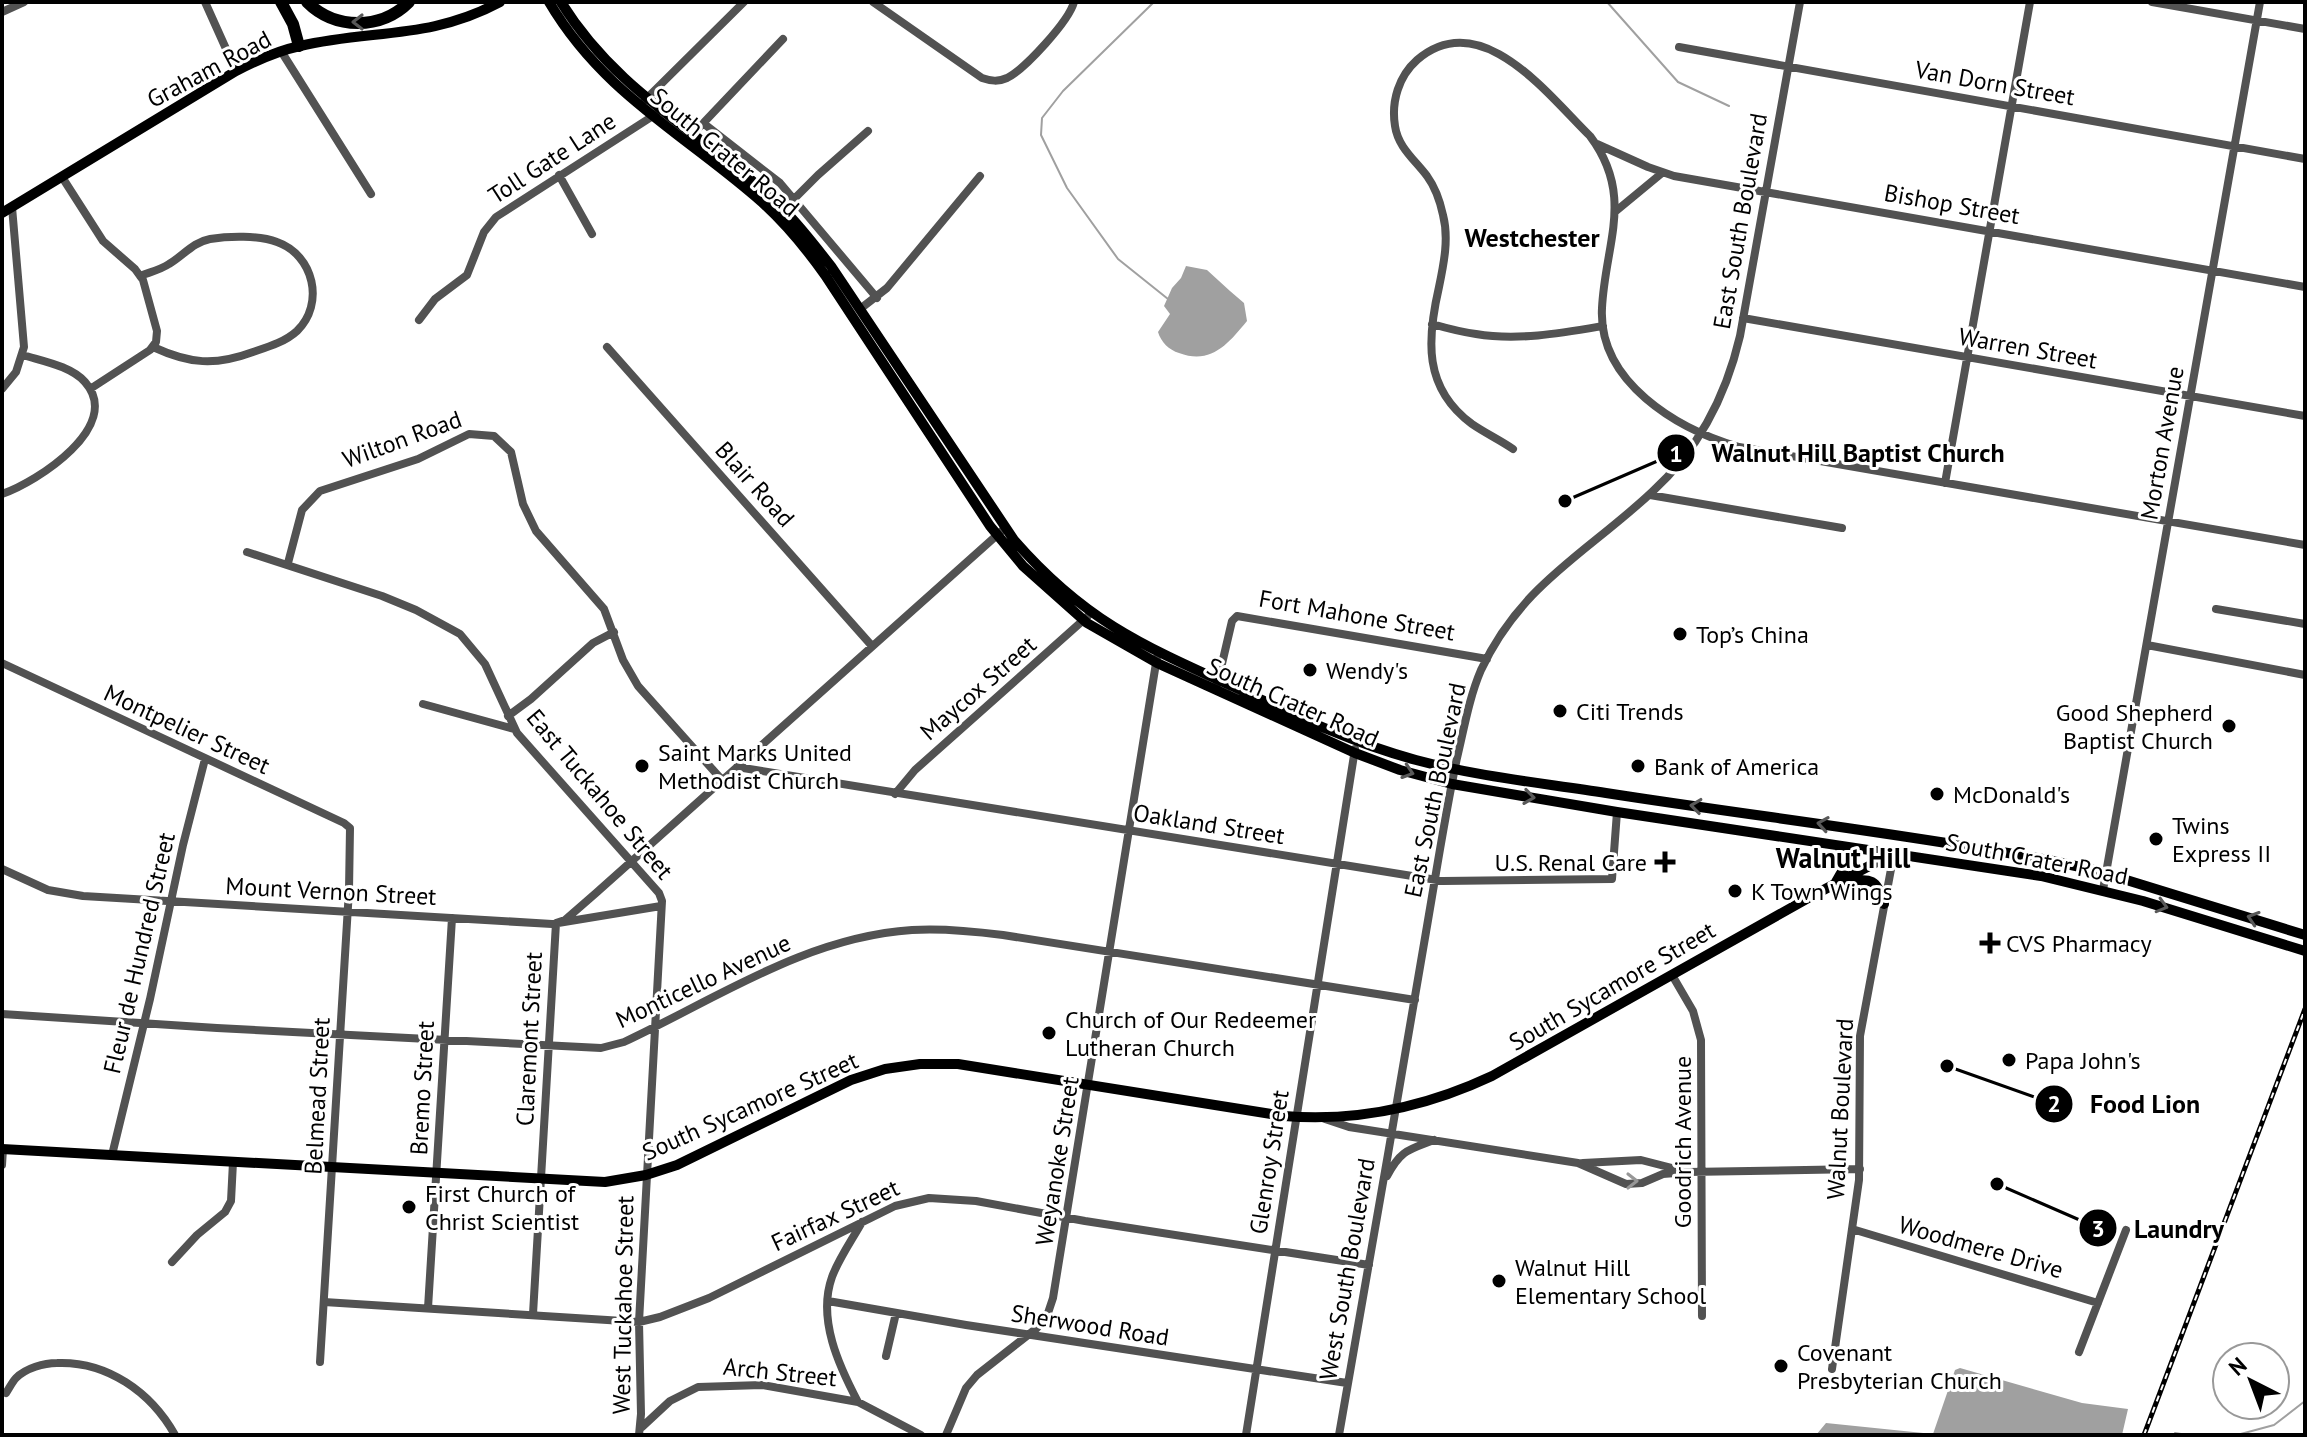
<svg xmlns="http://www.w3.org/2000/svg" width="2307" height="1437" font-family="'PT Sans',sans-serif">
  <style>
    .water { fill: #a0a0a0 }
    .lines { fill: none; stroke-linecap: round; stroke-linejoin: round }
    .stream { stroke: #a0a0a0; stroke-width: 2 }
    .minor { stroke: #525252; stroke-width: 8 }
    .major { stroke: #000; stroke-width: 10 }
    .highway { stroke: #000; stroke-width: 12 }
    .rail-casing { stroke: #000; stroke-width: 5 }
    .rail { stroke: #fff; stroke-width: 2; stroke-dasharray: 6; stroke-linecap: butt }
    .oneway { stroke: #595959 }
    .oneway2 { stroke: #979797 }
    .poi-dot { fill: #000; stroke: #fff; stroke-width: 3 }
    .labels { text-anchor: middle; dominant-baseline: central; stroke-width: 6; stroke-linejoin: round; paint-order: stroke }
    .street-label { font-size: 24px; fill: #000; stroke: #fff }
    .poi-label { font-size: 24px; fill: #000; stroke: #fff; text-anchor: start }
    .neighbourhood-label { font-size: 26px; font-weight: bold; fill: #000; stroke: #fff }
    .quarter-label { font-size: 28px; font-weight: bold; fill: #000; stroke: #fff }
    .leader { fill: none; stroke: #000; stroke-width: 3 }
    .callout-dot { fill: #000; stroke: #fff; stroke-width: 3 }
    .mark-label { font-size: 24px; text-anchor: middle; font-weight: bold; fill: #fff }
    .callout-label { font-size: 26px; text-anchor: middle; font-weight: bold; fill: #000; stroke: #fff; stroke-width: 6; stroke-linejoin: round; paint-order: stroke }
  </style>
  <rect width="100%" height="100%" fill="#fff"/>
  <path class="water" d="M1186,266L1207,270L1230,291L1244,303L1247,321C1228,344 1211,365 1179,353C1169,350 1161,342 1158,332L1170,314L1164,306L1172,288L1181,278Z
    M1960,1368L2082,1403L2128,1409L2122,1435H1816L1826,1423L1933,1434L1955,1370Z"/>
  <g class="lines">
    <path class="stream" d="M1154,2L1063,91L1042,118L1041,135L1067,188L1118,259L1168,299
      M1607,2L1678,82L1729,106
      M2175,1433L2187,1435
      M2237,1435L2274,1425L2305,1401"/>
    <path class="minor" d="M205,2L236,71
      M873,2L982,78C991,81 998,82 1007,78C1025,69 1069,21 1074,2
      M2152,2L2305,29
      M2,12L24,2
      M1679,47L2305,159
      M281,51L371,194
      M645,100L744,2
      M703,123L780,183L877,298
      M692,135L783,39
      M1597,144L1648,167L1674,176L2305,287
      M559,175L592,234
      M62,177L103,241L135,269L143,280L157,331L156,342L150,350L90,389
      M1616,211L1662,173
      M780,213L818,175L868,131
      M140,276C150,272 160,270 169,264C183,256 193,242 210,239C228,236 259,235 277,242C314,255 325,304 297,331C285,342 268,347 253,352C215,366 190,364 153,347
      M860,309L887,288L980,176
      M1743,318L2305,416
      M419,320L435,299L467,275L484,232L496,217L656,114
      M1432,324C1446,328 1461,332 1476,334C1518,341 1562,333 1603,326
      M607,347L872,646
      M2,389L16,372L24,347L12,207
      M1513,449C1500,440 1485,433 1472,424C1423,388 1427,339 1439,287C1444,263 1449,238 1443,215C1440,201 1435,187 1427,176C1414,159 1398,147 1395,126C1391,101 1399,76 1417,60C1481,5 1548,95 1590,136C1635,196 1605,244 1602,308C1598,382 1677,429 1739,447L2305,545
      M1945,483L2030,2
      M2,494C37,482 124,426 85,382C71,366 42,361 23,355
      M1650,495L1842,528
      M247,552L382,596L416,610L460,634L485,664L517,733L659,893L662,901L639,1322L641,1414L639,1435
      M288,563L302,510L320,491L418,459L469,434L494,436L511,452L523,504L536,531L604,609L623,660L638,686L722,780
      M2216,609L2305,624
      M2147,645L2305,675
      M2,663L344,823L350,828L349,890L320,1362
      M1217,685L1232,621L1237,616L1487,659
      M423,704L514,729
      M508,716L531,699L593,643L614,632
      M737,767L1443,881L1612,879L1617,812
      M895,794L915,770L1088,616
      M2,869L48,890L83,896L552,924L661,906
      M2103,890L2260,2
      M1672,975L1693,1011L1701,1040L1702,1316
      M2,1014L217,1028L601,1048L624,1042C718,998 806,937 912,930C942,928 972,931 1003,935L1415,1000
      M1325,1119L1349,1127L1578,1163L1626,1184L1642,1183L1663,1174L1688,1172L1860,1169
      M112,1155L150,999L183,845L205,759
      M1583,1163L1641,1160L1680,1170
      M2,1165L3,1149
      M1387,1176C1401,1150 1408,1150 1434,1140
      M1852,1229L2098,1303
      M172,1262L197,1235L225,1212L231,1201L233,1162
      M828,1301L966,1325L1347,1383
      M324,1302L639,1322L660,1317L709,1298L895,1206L929,1198L976,1201L1085,1221L1369,1265
      M428,1308L452,918
      M533,1314L556,923L565,920L596,893L1005,528
      M2079,1352L2126,1230
      M886,1356L896,1313
      M1832,1369L1859,1180L1860,1036L1894,853
      M6,1393C9,1389 12,1382 16,1378C26,1368 44,1363 57,1363C107,1361 151,1392 175,1435
      M858,1402C839,1366 817,1319 832,1277C839,1258 852,1240 862,1222
      M642,1427L670,1401L698,1387L762,1385L858,1402L921,1435
      M946,1435L966,1388L977,1375L1037,1328L1047,1316L1053,1298L1157,657
      M1246,1435L1355,749
      M1339,1435C1368,1267 1398,1100 1426,932C1436,874 1445,815 1457,758C1464,729 1469,698 1481,670C1521,584 1587,553 1652,492C1698,450 1726,396 1740,336L1800,2"/>
    <path class="major" d="M549,2C602,92 681,132 756,197C783,220 805,247 825,275L990,526L1023,566L1087,623L1157,663L1355,753L1400,770L1452,784L1617,812L2041,876L2143,901L2305,951
      M561,2C620,97 708,135 784,210C801,227 816,247 831,266L1014,540C1083,619 1139,644 1232,686C1292,714 1352,743 1416,760C1479,777 1543,783 1606,793C1753,816 1901,833 2048,860L2094,870L2305,935
      M2,213L236,71C257,60 277,51 300,46C372,29 429,40 500,2
      M1836,882L1848,861L1845,851L1838,846
      M1845,882C1870,879 1877,877 1884,904
      M2,1149L605,1182L646,1175L677,1165L851,1080L885,1069L920,1064H958L1284,1116C1357,1122 1426,1107 1492,1076L1812,896L1894,853"/>
    <path class="highway" d="M281,2L293,24L299,46
      M307,2C335,30 381,30 409,2"/>
    <g class="rail-casing">
      <path id="rail" d="M2144,1435L2305,1009"/>
    </g>
    <use href="#rail" class="rail"/>
  </g>
  <defs><path id="oneway-chevron" d="M-2-3.5L2.5 0L-2 3.5" fill="none" stroke-width="1.6" stroke-linecap="round" stroke-linejoin="round" transform="scale(2)"/></defs>
  <g class="oneway">
    <use href="#oneway-chevron" transform="translate(358 22) rotate(-180)"/>
    <use href="#oneway-chevron" transform="translate(1408 772) rotate(18)"/>
    <use href="#oneway-chevron" transform="translate(1529 797) rotate(8)"/>
    <use href="#oneway-chevron" transform="translate(1696 806) rotate(-173)"/>
    <use href="#oneway-chevron" transform="translate(1823 824) rotate(-171)"/>
    <use href="#oneway-chevron" transform="translate(2162 906) rotate(16)"/>
    <use href="#oneway-chevron" transform="translate(2253 918) rotate(-162)"/>
  </g>
  <use class="oneway2" href="#oneway-chevron" transform="translate(1632 1181)"/>
  <g class="poi-dot">
    <circle cx="1680" cy="634" r="8"/>
    <circle cx="1310" cy="670" r="8"/>
    <circle cx="1560" cy="711" r="8"/>
    <circle cx="2229" cy="726" r="8"/>
    <circle cx="642" cy="766" r="8"/>
    <circle cx="1638" cy="766" r="8"/>
    <circle cx="1937" cy="794" r="8"/>
    <circle cx="2156" cy="839" r="8"/>
    <path d="M1661 850h8v8h8v8h-8v8h-8v-8h-8v-8h8z"/>
    <circle cx="1735" cy="891" r="8"/>
    <path d="M1986 931h8v8h8v8h-8v8h-8v-8h-8v-8h8z"/>
    <circle cx="1049" cy="1033" r="8"/>
    <circle cx="2009" cy="1060" r="8"/>
    <circle cx="409" cy="1207" r="8"/>
    <circle cx="1499" cy="1281" r="8"/>
    <circle cx="1781" cy="1366" r="8"/>
  </g>
  <g class="labels">
    <g class="street-label">
      <text transform="translate(209 69) rotate(-28)">Graham Road</text>
      <text transform="translate(1995 83) rotate(10)">Van Dorn Street</text>
      <text transform="translate(725 152) rotate(40)">South Crater Road</text>
      <text transform="translate(552 158) rotate(-33)">Toll Gate Lane</text>
      <text transform="translate(1952 204) rotate(10)">Bishop Street</text>
      <text transform="translate(1740 221) rotate(-80)">East South Boulevard</text>
      <text transform="translate(2028 348) rotate(10)">Warren Street</text>
      <text transform="translate(402 439) rotate(-20)">Wilton Road</text>
      <text transform="translate(2162 443) rotate(-80)">Morton Avenue</text>
      <text transform="translate(755 484) rotate(48)">Blair Road</text>
      <text transform="translate(1357 615) rotate(10)">Fort Mahone Street</text>
      <text transform="translate(978 688) rotate(-41)">Maycox Street</text>
      <text transform="translate(1293 702) rotate(24)">South Crater Road</text>
      <text transform="translate(187 729) rotate(25)">Montpelier Street</text>
      <text transform="translate(1435 790) rotate(-78)">East South Boulevard</text>
      <text transform="translate(600 794) rotate(50)">East Tuckahoe Street</text>
      <text transform="translate(1209 824) rotate(9)">Oakland Street</text>
      <text transform="translate(2037 859) rotate(11)">South Crater Road</text>
      <text transform="translate(331 891) rotate(3)">Mount Vernon Street</text>
      <text transform="translate(139 953) rotate(-77)">Fleur de Hundred Street</text>
      <text transform="translate(703 981) rotate(-25)">Monticello Avenue</text>
      <text transform="translate(1612 986) rotate(-30)">South Sycamore Street</text>
      <text transform="translate(529 1039) rotate(-87)">Claremont Street</text>
      <text transform="translate(422 1088) rotate(-87)">Bremo Street</text>
      <text transform="translate(317 1096) rotate(-87)">Belmead Street</text>
      <text transform="translate(750 1106) rotate(-24)">South Sycamore Street</text>
      <text transform="translate(1840 1109) rotate(-87)">Walnut Boulevard</text>
      <text transform="translate(1682 1142) rotate(-90)">Goodrich Avenue</text>
      <text transform="translate(1057 1161) rotate(-81)">Weyanoke Street</text>
      <text transform="translate(1269 1162) rotate(-81)">Glenroy Street</text>
      <text transform="translate(835 1215) rotate(-25)">Fairfax Street</text>
      <text transform="translate(1981 1247) rotate(16)">Woodmere Drive</text>
      <text transform="translate(1347 1269) rotate(-80)">West South Boulevard</text>
      <text transform="translate(623 1305) rotate(-89)">West Tuckahoe Street</text>
      <text transform="translate(1090 1325) rotate(9)">Sherwood Road</text>
      <text transform="translate(780 1372) rotate(6)">Arch Street</text>
    </g>
    <g class="poi-label">
      <text x="1696" y="634">Top’s China</text>
      <text x="1326" y="670">Wendy's</text>
      <text x="1576" y="711">Citi Trends</text>
      <text x="2213" y="712" text-anchor="end">Good Shepherd<tspan x="2213" dy="28">Baptist Church</tspan></text>
      <text x="658" y="752">Saint Marks United<tspan x="658" dy="28">Methodist Church</tspan></text>
      <text x="1654" y="766">Bank of America</text>
      <text x="1953" y="794">McDonald's</text>
      <text x="2172" y="825">Twins<tspan x="2172" dy="28">Express II</tspan></text>
      <text x="1647" y="862" text-anchor="end">U.S. Renal Care</text>
      <text x="1751" y="891">K Town Wings</text>
      <text x="2006" y="943">CVS Pharmacy</text>
      <text x="1065" y="1019">Church of Our Redeemer<tspan x="1065" dy="28">Lutheran Church</tspan></text>
      <text x="2025" y="1060">Papa John's</text>
      <text x="425" y="1193">First Church of<tspan x="425" dy="28">Christ Scientist</tspan></text>
      <text x="1515" y="1267">Walnut Hill<tspan x="1515" dy="28">Elementary School</tspan></text>
      <text x="1797" y="1352">Covenant<tspan x="1797" dy="28">Presbyterian Church</tspan></text>
    </g>
    <g class="neighbourhood-label">
      <text x="1532" y="237">Westchester</text>
    </g>
    <g class="quarter-label">
      <text x="1843" y="857">Walnut Hill</text>
    </g>
  </g>
  <path class="leader" d="M1565 501L1676 453M1947 1066L2054 1104M1997 1184L2098 1228"/>
  <g class="callout-dot">
    <circle cx="1565" cy="501" r="8"/>
    <circle cx="1947" cy="1066" r="8"/>
    <circle cx="1997" cy="1184" r="8"/>
    <circle cx="1676" cy="453" r="20"/>
    <circle cx="2054" cy="1104" r="20"/>
    <circle cx="2098" cy="1228" r="20"/>
  </g>
  <g class="mark-label">
    <text x="1676" y="462">1</text>
    <text x="2054" y="1112">2</text>
    <text x="2098" y="1237">3</text>
  </g>
  <g class="callout-label">
    <text x="1858" y="462">Walnut Hill Baptist Church</text>
    <text x="2145" y="1113">Food Lion</text>
    <text x="2179" y="1238">Laundry</text>
  </g>
  <rect width="2307" height="1437" fill="none" stroke="#000000" stroke-width="8"/>
  <g transform="translate(2251 1381) rotate(318)"><circle r="38" fill="#ffffff" stroke="#999999" stroke-width="2"/>
  <path d="M0-6L14 30L0 20L-14 30Z" fill="#000000"/>
  <text y="-12" font-size="22" font-weight="bold" text-anchor="middle" fill="#000000">N</text>
  </g>
</svg>
